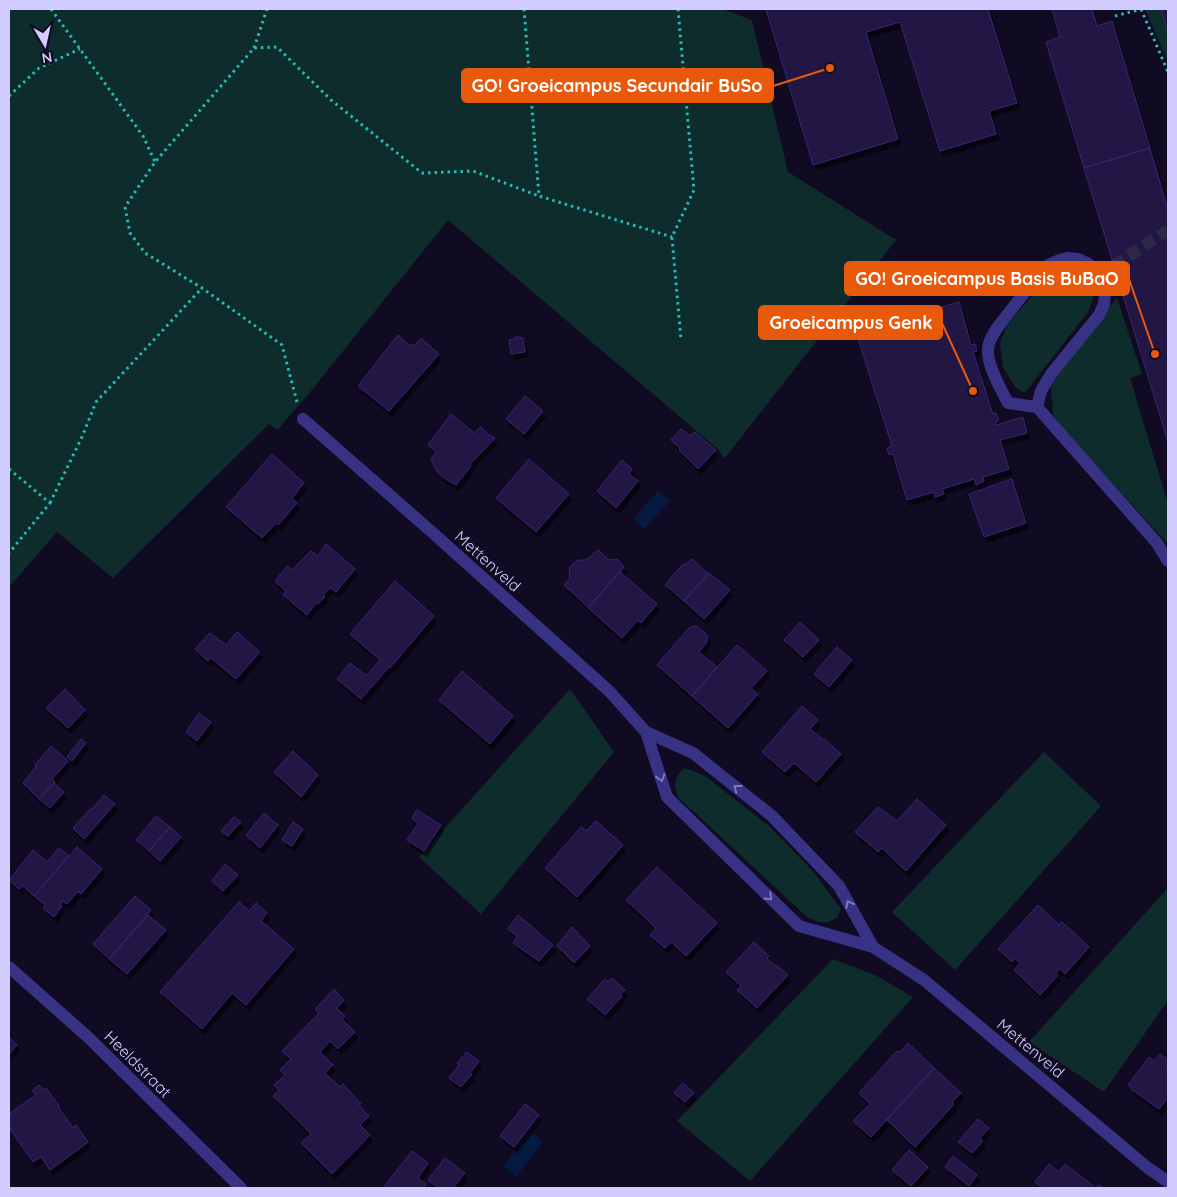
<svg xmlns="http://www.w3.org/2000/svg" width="1177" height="1197" font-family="Quicksand,sans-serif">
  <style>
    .green { fill: #0e2c2c }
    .water { fill: #051941 }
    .building { fill: #211644; stroke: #372672; filter: url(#shadow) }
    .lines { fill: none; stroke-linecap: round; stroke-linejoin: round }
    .minor-tunnel { stroke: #2d2843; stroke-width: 12; stroke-dasharray: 12 6; stroke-linecap: butt }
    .path { stroke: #23bcb8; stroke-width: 3; stroke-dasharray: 2.5 4; stroke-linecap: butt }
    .minor { stroke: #383285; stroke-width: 12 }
    .oneway { stroke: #7e77bc }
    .labels { text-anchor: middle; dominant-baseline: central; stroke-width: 4.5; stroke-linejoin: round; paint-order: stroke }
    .street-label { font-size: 16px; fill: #d3ccff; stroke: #100b22 }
    .leader { fill: none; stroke: #e8590c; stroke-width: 2 }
    .callout-dot { fill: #e8590c; stroke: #100b22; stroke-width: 2 }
    .callout { fill: #e8590c; stroke: #e8590c; stroke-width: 2 }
    .callout-label { font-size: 18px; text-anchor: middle; font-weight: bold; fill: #fff }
  </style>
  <defs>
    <filter id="shadow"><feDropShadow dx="3" dy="5.5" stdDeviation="0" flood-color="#0009"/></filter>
  </defs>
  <rect width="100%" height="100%" fill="#100b22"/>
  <path class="green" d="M9,9H722L752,20L788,172L896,240L724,459L719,450L448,220L307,396L277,430L269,424L113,578L57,532L9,587Z
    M1145,9H1168V62Z
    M1073,265C1098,278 1098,288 1088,312L1025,393L1016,388L1003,368L1000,343L1007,325L1052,272L1064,267Z
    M1117,298L1142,374L1130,378L1168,504V544L1073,440L1053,415L1051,387L1060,366Z
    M570,689L614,752L481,914L419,857Z
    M1044,752L1101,806L955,970L892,912Z
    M683,769L692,770L708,778L770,827L812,870L841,909L837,918C823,925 820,923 807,917L679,798C673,785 674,780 683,769Z
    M1168,888V1000L1104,1092L1029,1042Z
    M833,959L877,976L913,997L750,1181L677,1121Z"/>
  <path class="water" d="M658,491L670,501L644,529L633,519Z
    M530,1132L543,1142L516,1177L503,1166Z"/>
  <path class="building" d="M766,9H988L1017,103L989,111L996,134L940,151L900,22L866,32L898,139L813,165Z
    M1052,9H1092L1097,26L1112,21L1150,148L1084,168L1046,42L1060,37Z
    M1161,9H1168V32Z
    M1150,148L1168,210V442L1084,168Z
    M959,302L971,345L975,344L977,351L973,352L993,414L996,413L999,421L995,422L996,425L1023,417L1027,433L1000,440L1009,469L983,477L984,481L976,485L974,479L942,489L944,494L935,497L934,492L907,500L893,454L889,455L887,448L892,446L856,332Z
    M398,335L410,346L412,344L414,346L421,338L439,354L389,411L358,386Z
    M515,337H521V338H523L525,352L511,354L509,340L515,339Z
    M525,396L543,411L524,434L506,419Z
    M451,414L474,433L481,427L489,435L495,438L470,464L471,466L456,485L442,477L437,471L431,459L436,452L428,445Z
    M681,429L690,436L695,432L716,450L698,469L679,450L680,449L671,440Z
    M272,454L304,483L292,498L297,503L278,525L276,523L262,538L226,507Z
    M529,459L569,494L536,532L496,498Z
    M622,460L632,469L629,474L638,481L616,508L597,491Z
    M1012,479L1026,523L984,537L969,494Z
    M326,544L355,569L336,592L330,588L323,595L325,596L318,604L316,603L307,615L283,595L286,591L275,581L287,566L292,570L311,551L318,556Z
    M598,550L609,560L617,559L624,567L588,607L564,585L570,578L569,571L570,567L574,563L578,560H586Z
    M692,559L708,574L684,601L665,585L683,564L685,565Z
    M620,572L657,604L641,623L638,620L622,638L588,608Z
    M709,573L730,590L704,619L684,601Z
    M395,581L434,616L390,668L389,667L361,699L337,679L350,663L366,676L380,660L350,634Z
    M800,622L819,640L803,657L784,640Z
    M693,626H697L707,635V642L699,652L717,667L692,696L657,665L689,628Z
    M237,632L260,652L236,679L210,657L208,661L195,649L210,633L226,645Z
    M737,645L767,671L751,688L758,694L728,728L692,696Z
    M837,647L852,660L829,687L814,674Z
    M462,671L513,716L490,744L439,700Z
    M65,689L85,710L68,728L46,708Z
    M802,706L818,720L810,729L823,740L824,739L841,754L816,782L794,763L785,772L762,752Z
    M199,713L211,722L197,741L186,732Z
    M81,739L86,743L72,761L67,757Z
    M51,746L68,761L52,779L55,782L39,799L23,783L36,767L35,765Z
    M293,751L318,775L301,797L274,772Z
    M54,783L64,792L50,808L39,799Z
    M104,795L115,804L84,839L73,828L90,809H92Z
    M917,799L946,825L906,871L882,848L878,852L855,832L878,807L897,821Z
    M417,810L441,825L424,851L407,840L418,824L412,818Z
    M264,813L278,825L260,848L246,835Z
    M156,816L170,827L149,851L136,840Z
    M234,817L241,822L228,836L221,831Z
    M596,821L623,845L577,897L545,868L581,827L586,831Z
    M293,822L303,829L292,846L282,840Z
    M170,827L181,837L160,861L149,851Z
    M77,847L102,869L81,894L78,891L67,904L63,901L60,905L62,906L54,917L43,908L45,905L34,896Z
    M59,848L69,856L34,896L23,886L19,889L9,880L33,850L47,862Z
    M225,864L238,875L223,891L212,881Z
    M657,867L717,923L686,956L671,942L665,948L650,935L656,928L626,900Z
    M135,896L151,910L109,959L93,944Z
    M239,902L249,911L256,903L267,913L261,921L294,949L246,1005L232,993L202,1029L160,992Z
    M1038,905L1059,925L1062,922L1089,947L1065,974L1060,969L1055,973L1058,975L1040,995L1014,970L1020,963L1014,958L1012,962L998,949Z
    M148,915L166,930L127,974L109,959Z
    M518,915L553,945L539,961L513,943L517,936L508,929Z
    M572,927L590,946L574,963L557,946Z
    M754,942L769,956L767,958L775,966L776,965L788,975L757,1008L737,990L741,986L726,972Z
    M612,978L625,990L620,995L622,996L605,1015L587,999L605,979L608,982Z
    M334,989L344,1000L337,1008L345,1016L342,1019L355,1032L338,1049L330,1041L320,1052L333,1065L325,1073L340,1087L343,1084L361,1104L359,1105L369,1116L360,1125L370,1135L332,1174L301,1143L311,1134L273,1096L279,1090L274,1085L285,1075L280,1070L291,1059L282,1051L319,1013L315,1009Z
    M9,1037L17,1045L9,1054Z
    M908,1043L934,1068L871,1137L853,1121L870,1104L859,1093L897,1051L900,1052Z
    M467,1052L479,1061L470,1073L472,1074L461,1087L449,1078L459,1065L457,1063Z
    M1160,1054L1168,1060V1067L1166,1070L1168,1072V1098L1159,1109L1131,1089L1132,1088L1128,1085L1149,1057L1154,1061Z
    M934,1068L961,1093L952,1102L954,1104L915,1147L887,1120Z
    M683,1083L694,1093L685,1102L674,1093Z
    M39,1085L43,1090L46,1088L59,1106L58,1107L73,1128L76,1125L88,1142L50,1170L41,1157L33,1162L10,1129L12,1127L9,1122V1116L11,1114L10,1113L36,1095L32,1091Z
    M525,1104L539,1115L514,1147L500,1136Z
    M978,1119L989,1128L980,1138L983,1141L972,1153L958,1142Z
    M909,1150L928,1167L911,1186L892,1170Z
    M412,1151L428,1163L418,1178L426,1184L423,1188H383Z
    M953,1156L977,1175L969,1186L945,1167Z
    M445,1158L465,1173L453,1188H438L428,1180Z
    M1049,1164L1059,1172L1065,1164L1096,1188L1099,1185L1103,1188H1043L1035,1182Z"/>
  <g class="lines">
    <path class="minor-tunnel" d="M1114,266L1168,230"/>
    <path class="path" d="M51,9L143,136L155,162
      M524,9L539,196L672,237
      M678,9L694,190L672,237L681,340
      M1141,9L1168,72
      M1115,16L1141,9
      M254,48L267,9
      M9,96L39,68L80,49
      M297,402L282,345L202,288L145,253L130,233L125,207L155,162L254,48L277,47L331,100L422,173L473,171L539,196
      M9,469L50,503L9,553
      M50,503L82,437L96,402L202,288"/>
    <path class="minor" d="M1068,258L1078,259L1087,263L1102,275L1105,292L1104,304L1099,315L1051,374L1041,391L1037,407L1008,403C1001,390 987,365 988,350C988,341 993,335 997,328L1042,270C1050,263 1057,260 1068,258Z
      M1102,275L1114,266
      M1037,407L1157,543L1168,561
      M303,419L433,533L609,691L646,732L693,753L772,816L839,886L873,947
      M646,732L667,797L799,926L873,947L924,980L1148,1168L1168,1182
      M9,967L89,1038L241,1188"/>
  </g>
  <defs><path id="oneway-chevron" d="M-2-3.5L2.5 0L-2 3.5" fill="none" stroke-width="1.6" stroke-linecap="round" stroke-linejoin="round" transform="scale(1.25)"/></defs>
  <g class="oneway">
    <use href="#oneway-chevron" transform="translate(661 778) rotate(73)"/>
    <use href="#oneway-chevron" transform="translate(737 788) rotate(-142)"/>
    <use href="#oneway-chevron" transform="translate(769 897) rotate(44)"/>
    <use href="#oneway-chevron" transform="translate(849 904) rotate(-119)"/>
  </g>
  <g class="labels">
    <g class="street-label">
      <text transform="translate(488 561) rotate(42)">Mettenveld</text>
      <text transform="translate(1031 1048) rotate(40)">Mettenveld</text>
      <text transform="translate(138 1064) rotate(45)">Heeldstraat</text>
    </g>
  </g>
  <path class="leader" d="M830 68L773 86M1155 354L1129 279M973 391L942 323"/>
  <g class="callout-dot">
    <circle cx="830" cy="68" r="5"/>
    <circle cx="1155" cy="354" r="5"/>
    <circle cx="973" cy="391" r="5"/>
  </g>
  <g class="callout">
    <rect x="462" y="69" width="311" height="33" rx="5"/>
    <rect x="845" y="262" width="284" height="33" rx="5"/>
    <rect x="759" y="306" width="183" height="33" rx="5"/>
  </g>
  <g class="callout-label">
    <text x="617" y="92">GO! Groeicampus Secundair BuSo</text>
    <text x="987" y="285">GO! Groeicampus Basis BuBaO</text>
    <text x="851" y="329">Groeicampus Genk</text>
  </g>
  <rect width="1177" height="1197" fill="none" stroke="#d3ccff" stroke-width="20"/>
  <g transform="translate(45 45) rotate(171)" stroke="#100b22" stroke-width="4" paint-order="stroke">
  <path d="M0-4L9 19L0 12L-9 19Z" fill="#d3ccff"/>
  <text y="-8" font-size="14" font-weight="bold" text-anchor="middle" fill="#d3ccff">N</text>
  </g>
</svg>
